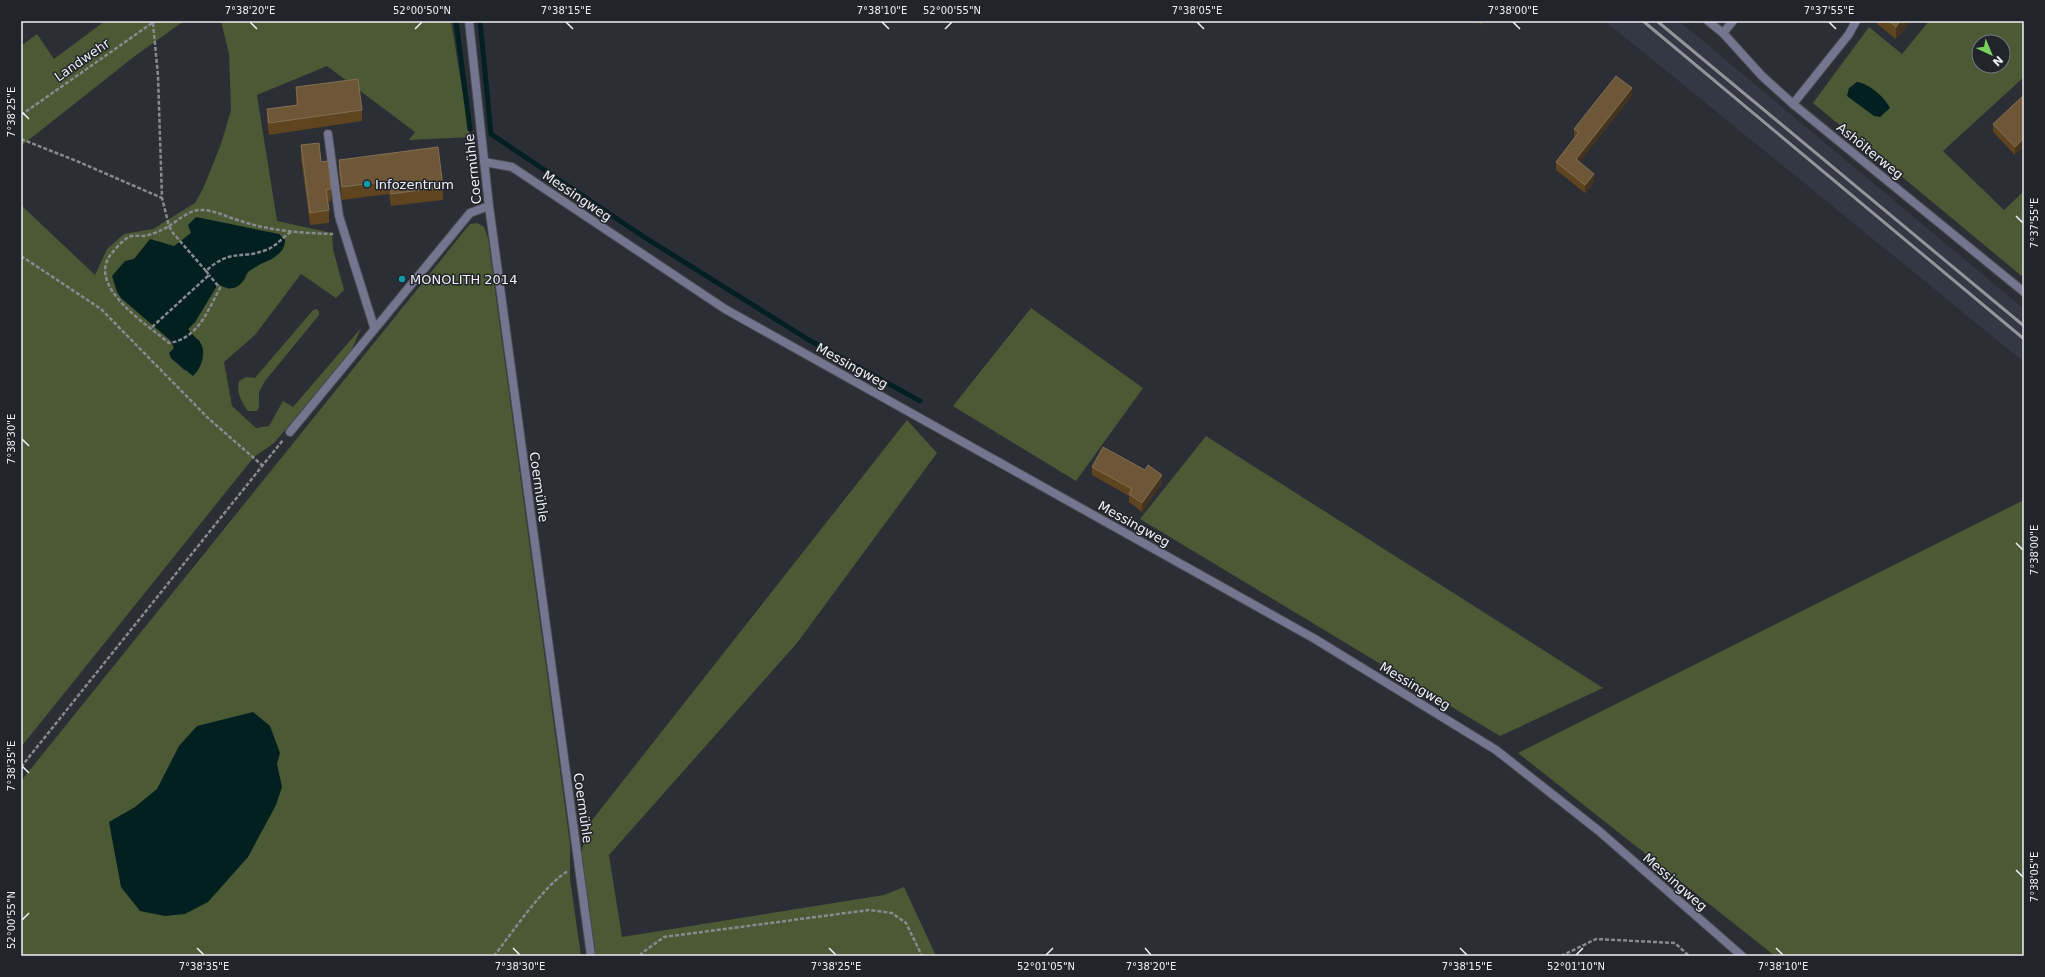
<svg xmlns="http://www.w3.org/2000/svg" width="2045" height="977" font-family="'DejaVu Sans',sans-serif">
  <style>
    .built { fill: #343744 }
    .green { fill: #4b5934; fill-rule: evenodd }
    .water { fill: #032021 }
    .lines { fill: none; stroke-linecap: round; stroke-linejoin: round }
    .stream { stroke: #032021; stroke-width: 5 }
    .service-casing { stroke: #474950; stroke-width: 10 }
    .minor-casing { stroke: #474950; stroke-width: 10 }
    .path { stroke: #888a90; stroke-width: 2.5; stroke-dasharray: 4 2; stroke-linecap: butt }
    .service { stroke: #74758e; stroke-width: 8 }
    .minor { stroke: #74758e; stroke-width: 8 }
    .rail { stroke: #93959b; stroke-width: 3 }
    .wall { fill: #5f4420 }
    .shaded-wall { fill: #44331f }
    .building { fill: #6e5737; stroke: #826f55 }
    .ticks { fill: none; stroke: #eff1f6; stroke-width: 1.5 }
    .culture-dot { fill: #0f9aa8; stroke: #22242b; stroke-width: 1.5 }
    .labels { text-anchor: middle; dominant-baseline: central; stroke-width: 3; stroke-linejoin: round; paint-order: stroke }
    .street-label { font-size: 13px; fill: #eff1f6; stroke: #22242b }
    .poi-label { font-size: 13px; fill: #eff1f6; stroke: #22242b; text-anchor: start }
    .neatline { fill: none; stroke: #eff1f6; stroke-width: 1.5 }
    .ticks-label { font-size: 10px; text-anchor: middle; fill: #eff1f6 }
  </style>
  <rect width="100%" height="100%" fill="#2c2e35"/>
  <path class="built" d="M1605,21H1679L2024,309V362Z"/>
  <path class="green" d="M105,21H184L135,56L21,146V46L37,34L54,59Z
    M221,21H451L470,137L409,140L415,132L327,66L257,95L277,221L332,233L333,249L344,290L336,298L301,274L255,335L224,362L232,406L256,428L269,426L283,401L293,407L361,328L350,354L274,443L254,457L21,747V205L95,275L107,249L124,234L153,229L195,203L203,189L221,144L231,110L229,54ZM279,234L285,240L259,265L248,272L244,281L229,289L218,284L195,322L188,329L194,337L200,341L185,371L171,358L174,348L171,341L152,324Z
    M1929,21H2024V77L1943,151L2004,210L2024,191V278L1813,103L1869,27L1902,54ZM1979,42H2003V66H1979Z
    M477,223L484,227L488,238L570,844V879L581,956H21V781L465,230L470,224Z
    M1031,308L1143,388L1076,481L953,406Z
    M317,309L319,312V315L265,381L259,392V407L257,411H248C241,401 236,392 239,381L246,377L255,378L313,310Z
    M907,420L937,453L797,643L609,855L622,937L884,895L904,887L936,956H591L578,865L589,824Z
    M1206,436L1603,688L1500,736L1140,519Z
    M2024,500V956H1775L1518,753Z"/>
  <path class="water" d="M1857,82C1868,83 1885,97 1890,108L1880,117L1874,116L1847,96L1849,88Z
    M196,217L279,234L285,240C285,259 261,261 249,271C244,275 244,283 238,286C231,291 224,287 218,284L195,322L188,329C192,334 195,337 199,341C208,351 201,369 193,376L171,358L169,353L174,348L171,341L121,298L117,292L112,276L125,261L134,259L150,239L174,246L191,233L188,225Z
    M253,712L270,726L280,753L277,764L282,787L276,805L248,857L208,902L185,914L165,916L140,911L121,887L109,822L135,807L157,789L179,746L197,726Z"/>
  <g class="lines">
    <path class="stream" d="M456,21L470,129
      M480,21L491,134L644,237L809,340L920,401"/>
    <g class="service-casing">
      <path id="service" d="M1723,33L1733,21
        M1793,104L1849,34L1856,21
        M328,134L339,216L374,327
        M290,432L470,213L489,206"/>
    </g>
    <g class="minor-casing">
      <path id="minor" d="M469,21L489,206L591,956
        M1708,21L1723,33L1762,76L1793,104L2024,292
        M484,162L512,167L725,309L1315,639L1496,750L1599,831L1742,956"/>
    </g>
    <path class="path" d="M153,23L158,76L162,198L169,226C179,220 190,209 202,210C216,210 228,218 241,221C270,231 302,233 333,234
      M21,115L155,21
      M21,139L79,162L162,198
      M21,256L101,309L208,418L263,466
      M206,271L173,233L169,226C161,231 153,234 144,236C139,236 133,235 129,237C121,241 116,249 111,254C86,287 148,325 169,343C198,339 208,310 220,288L209,275
      M152,327L209,275L206,271C231,248 239,260 266,250C276,247 282,237 291,232
      M21,767L283,440
      M494,956C512,933 544,885 568,871
      M640,956L642,953L664,937L869,910L892,913L906,923L922,956
      M1561,956L1596,939L1675,943L1689,956"/>
    <use href="#service" class="service"/>
    <use href="#minor" class="minor"/>
    <path class="rail" d="M1643,21L2024,339
      M1657,21L2024,326"/>
  </g>
  <path class="wall" d="M1478,21H1485L1481,25Z
    M1877,21H1911L1896,39L1877,24Z
    M296,87L362,110V121L269,135L267,121V109L296,105Z
    M2024,95L2015,155L1993,132V124Z
    M1632,96L1579,162L1594,182L1585,193L1556,170V162L1575,137H1574V129Z
    M301,145L321,162L331,189V201L328,202L329,210V223L310,225L301,158Z
    M339,160L443,187V200L391,206L389,194L342,200L339,172Z
    M1092,467L1162,483L1142,512L1129,502V496L1092,475Z"/>
  <path class="shaded-wall" d="M1481,21H1485L1481,25Z
    M1900,21H1911L1896,39V27Z
    M1632,88V96L1576,167V159Z
    M2024,138V147L2015,155V147Z
    M1594,174V182L1585,193V185Z
    M1162,475V483L1142,512V503Z"/>
  <path class="building" d="M1889,21H1900L1896,27Z
    M1616,76L1632,88L1576,159L1594,174L1585,185L1556,162L1579,132L1574,129Z
    M358,79L362,110L269,123L267,109L298,105L296,87Z
    M2024,95V138L2015,147L1993,124Z
    M319,143L321,162L328,161L331,189L326,190L329,210L310,213L301,145Z
    M438,147L443,187L391,194L389,181L342,187L339,160Z
    M1103,447L1145,470L1148,465L1162,475L1142,503L1129,494L1132,489L1092,467Z"/>
  <path class="ticks" d="M250,22L257,29M566,22L573,29M882,22L889,29M1197,22L1204,29M1513,22L1520,29M1829,22L1836,29M415,29L422,22M945,29L952,22M22,112L29,119M2016,216L2023,223M22,439L29,446M2016,543L2023,550M22,766L29,773M2016,870L2023,877M22,920L29,913M197,948L204,955M513,948L520,955M829,948L836,955M1145,948L1151,955M1460,948L1467,955M1776,948L1783,955M1046,955L1053,948M1576,955L1583,948"/>
  <g class="culture-dot">
    <circle cx="367" cy="184" r="4"/>
    <circle cx="402" cy="279" r="4"/>
  </g>
  <g class="labels">
    <g class="street-label">
      <text transform="translate(82 60) rotate(-35)">Landwehr</text>
      <text transform="translate(1870 151) rotate(39)">Ashölterweg</text>
      <text transform="translate(473 169) rotate(-96)">Coermühle</text>
      <text transform="translate(577 196) rotate(34)">Messingweg</text>
      <text transform="translate(852 366) rotate(29)">Messingweg</text>
      <text transform="translate(539 487) rotate(82)">Coermühle</text>
      <text transform="translate(1134 524) rotate(29)">Messingweg</text>
      <text transform="translate(1415 686) rotate(31)">Messingweg</text>
      <text transform="translate(583 808) rotate(82)">Coermühle</text>
      <text transform="translate(1675 882) rotate(41)">Messingweg</text>
    </g>
    <g class="poi-label">
      <text x="375" y="184">Infozentrum</text>
      <text x="410" y="279">MONOLITH 2014</text>
    </g>
  </g>
  <rect width="2045" height="977" fill="none" stroke="#22242b" stroke-width="44"/>
  <g transform="translate(1991 54) rotate(136)"><circle r="19" fill="#22242b" stroke="#74767c"/>
  <path d="M0-3L7 15L0 10L-7 15Z" fill="#76d25a"/>
  <text y="-6" font-size="11" font-weight="bold" text-anchor="middle" fill="#eff1f6">N</text>
  </g>
  <rect x="22" y="22" width="2001" height="933" class="neatline"/>
  <g class="ticks-label">
    <text x="250" y="14">7°38'20"E</text>
    <text x="422" y="14">52°00'50"N</text>
    <text x="566" y="14">7°38'15"E</text>
    <text x="882" y="14">7°38'10"E</text>
    <text x="952" y="14">52°00'55"N</text>
    <text x="1197" y="14">7°38'05"E</text>
    <text x="1513" y="14">7°38'00"E</text>
    <text x="1829" y="14">7°37'55"E</text>
    <text transform="translate(11 112) rotate(-90)" y="4">7°38'25"E</text>
    <text transform="translate(2034 223) rotate(-90)" y="4">7°37'55"E</text>
    <text transform="translate(11 439) rotate(-90)" y="4">7°38'30"E</text>
    <text transform="translate(2034 550) rotate(-90)" y="4">7°38'00"E</text>
    <text transform="translate(11 766) rotate(-90)" y="4">7°38'35"E</text>
    <text transform="translate(2034 877) rotate(-90)" y="4">7°38'05"E</text>
    <text transform="translate(11 920) rotate(-90)" y="4">52°00'55"N</text>
    <text x="204" y="970">7°38'35"E</text>
    <text x="520" y="970">7°38'30"E</text>
    <text x="836" y="970">7°38'25"E</text>
    <text x="1046" y="970">52°01'05"N</text>
    <text x="1151" y="970">7°38'20"E</text>
    <text x="1467" y="970">7°38'15"E</text>
    <text x="1576" y="970">52°01'10"N</text>
    <text x="1783" y="970">7°38'10"E</text>
  </g>
</svg>
